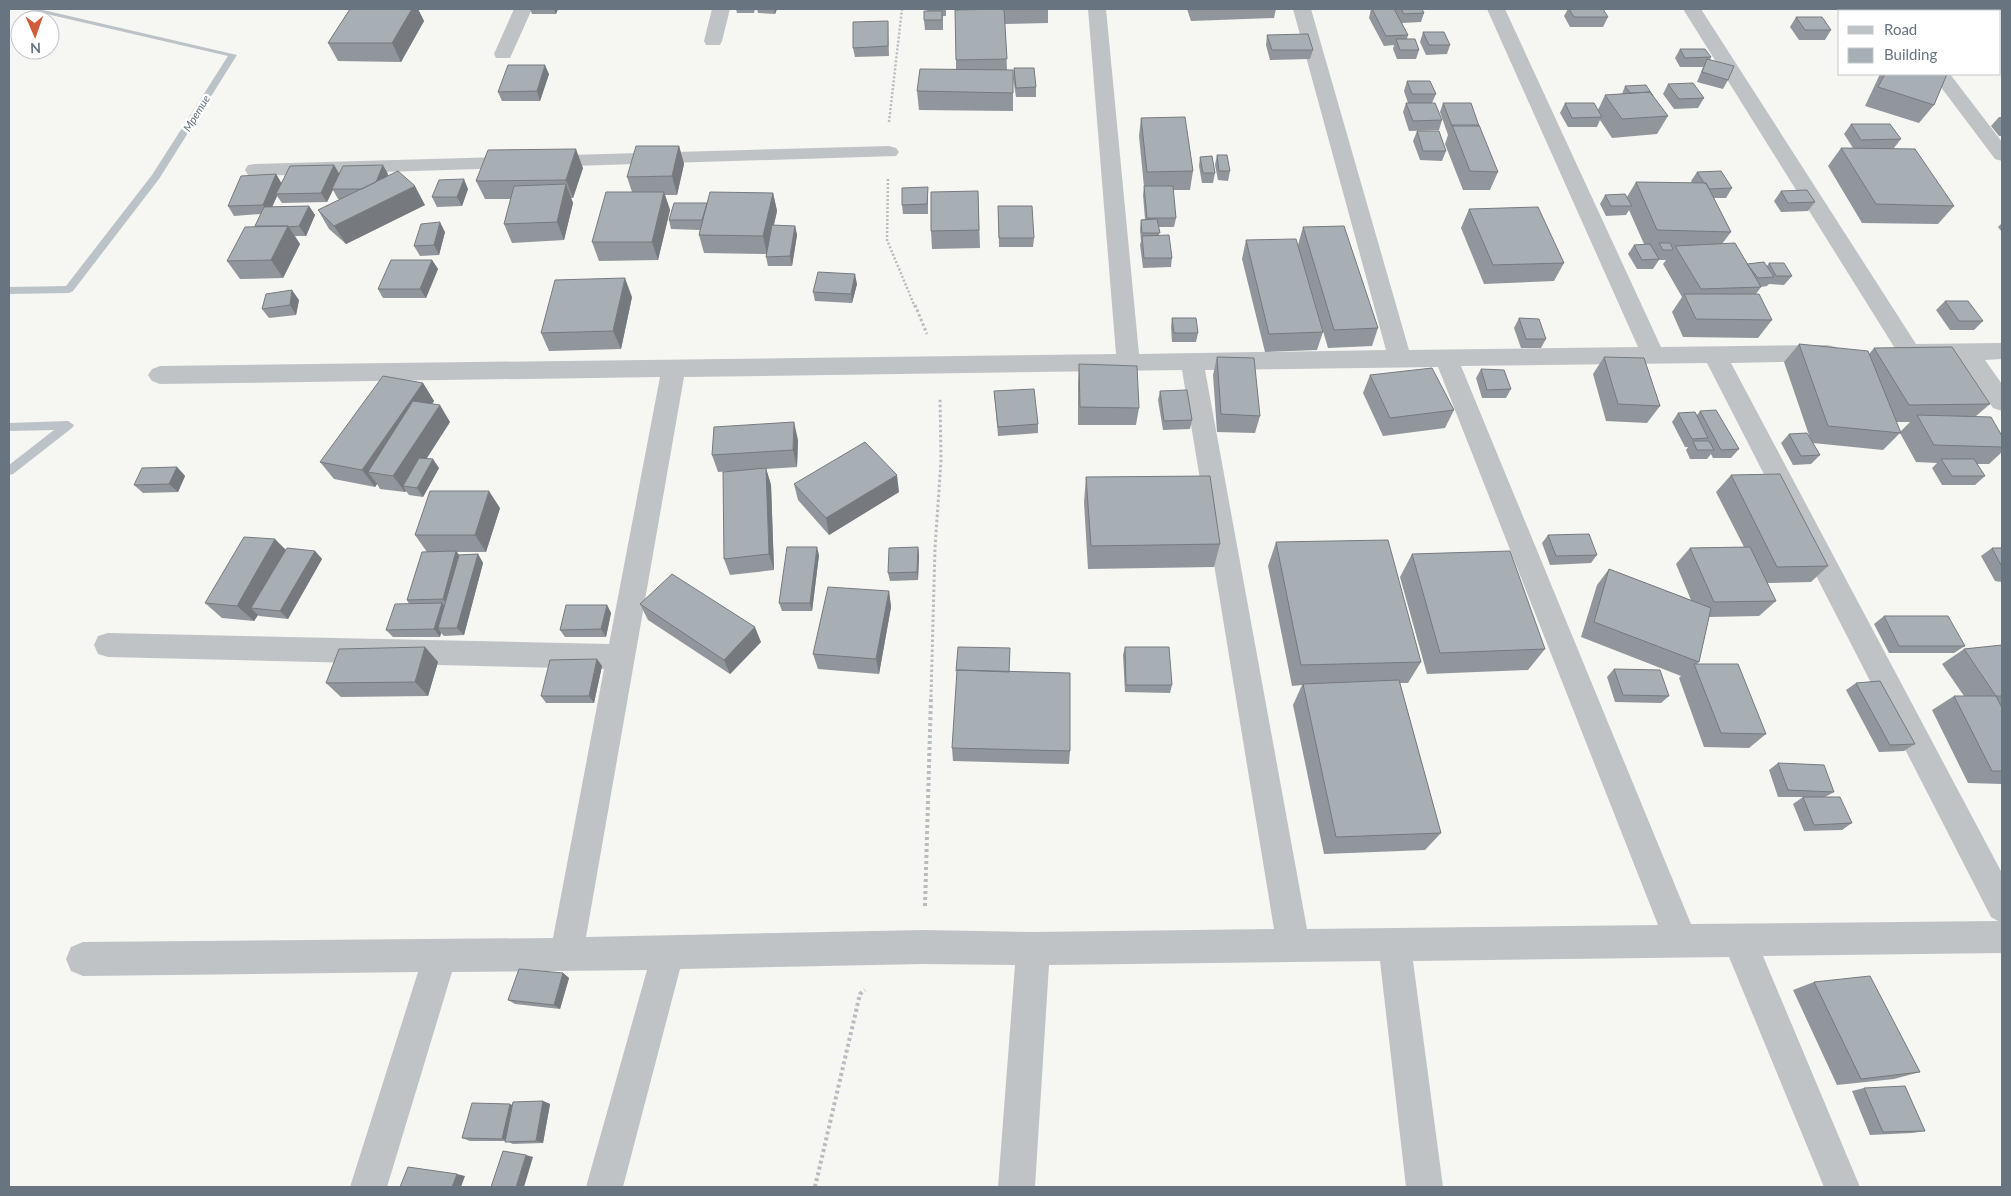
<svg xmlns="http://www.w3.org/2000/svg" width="2011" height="1196" font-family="Lato,sans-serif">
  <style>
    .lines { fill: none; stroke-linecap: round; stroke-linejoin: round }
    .stream { fill: #bbc3c8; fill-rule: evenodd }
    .path-far2 { stroke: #b9bcbe; stroke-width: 2.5; stroke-dasharray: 2 2; stroke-linecap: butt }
    .path-far1 { stroke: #b9bcbe; stroke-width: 3; stroke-dasharray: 2.5 2.5; stroke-linecap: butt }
    .path { stroke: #b9bcbe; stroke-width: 4; stroke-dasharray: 3 3; stroke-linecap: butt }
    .minor { fill: #bfc3c6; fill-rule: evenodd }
    .wall { fill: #90969b; fill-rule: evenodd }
    .shaded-wall { fill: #767a7e }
    .building { fill: #a8afb4; stroke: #767a7e }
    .labels { text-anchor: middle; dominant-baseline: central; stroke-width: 5; stroke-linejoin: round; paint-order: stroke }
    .far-water-label { font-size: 11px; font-style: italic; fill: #64767d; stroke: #fff }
  </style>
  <rect width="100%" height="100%" fill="#f6f6f3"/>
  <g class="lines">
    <path class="stream" d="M25,9H39L237,55L159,179L73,291L69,293L9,294V287L66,286L152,175L228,56Z
      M68,421L74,425L72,428L13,474L9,475V465L54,430L9,431V423Z"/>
    <path class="path-far2" d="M889,122L902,9
      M888,179L887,240L915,307"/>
    <path class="path-far1" d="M915,305L927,334
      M931,697L935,548L941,461L940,398"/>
    <path class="path" d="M925,906L931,696
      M815,1187L860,994L865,990"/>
    <path class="minor" d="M514,9H532L510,58H496L494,54Z
      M712,9H730L722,41L720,45H706L704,41Z
      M1088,9H1106L1139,354L1386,350L1293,9H1311L1409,350L1638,347L1487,9H1505L1661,347L1828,345L1836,347L1840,353L1836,359L1828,361L1731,363L2002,873V953L1763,956L1860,1187H1824L1729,957L1413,961L1443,1187H1406L1380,961L1049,965L1035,1187H998L1015,965L924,964L680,969L623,1187H586L647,970L452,972L387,1187H350L418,972L83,976L71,971L66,959L71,947L83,942L553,938L604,669L108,657L98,654L94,645L98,636L108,633L609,644L660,377L160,384L152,381L148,375L152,369L160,366L1116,354ZM1707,363L1991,917L1998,921L1691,924L1461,366ZM1438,367L1658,925L1307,929L1205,370ZM1182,370L1274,929L1033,932L924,930L586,937L684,377Z
      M1683,9H1701L1916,344L2002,343V359L1985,360L2002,384V411L1993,408L1960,360H1909L1901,358Z
      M1882,9H1900L1902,11H1884Z
      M1931,74H1950L2002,142V161L1995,159Z
      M889,146L896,148L899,152L896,156L255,176L248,175L245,170L248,165L255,164Z"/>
  </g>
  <path class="wall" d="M350,9H418L424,21L401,62L338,61L328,43Z
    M530,9H558L556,14H532Z
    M736,9H755L754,13H737Z
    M757,9H777L775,14L758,13Z
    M927,9H946V16H943V30H925L924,20L927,11Z
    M968,9H1048V23L1005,24L1007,70H1013V111L919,110L917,91L956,69V60Z
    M1187,9H1276L1274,18L1191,21Z
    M1371,9H1422L1424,13L1421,22L1402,23L1408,35L1407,39L1419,50L1416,59H1397L1393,49L1394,45L1384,46L1369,18Z
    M1568,9H1569L1608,17L1603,27H1570L1564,16Z
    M1911,9H1942L1940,11H1913Z
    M1796,17L1831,30L1825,40H1799L1790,27Z
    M888,21L889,56L855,57L853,48Z
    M1423,32L1450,45L1447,54L1426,55L1420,42Z
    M1267,35L1313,50L1310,59L1270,60L1266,45Z
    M1680,49L1711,57L1710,60L1728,80L1723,89L1697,82L1703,67H1680L1675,58Z
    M1014,68L1036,87V97H1016L1013,78Z
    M549,74L540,101H502L498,92Z
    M1880,74H1947L1934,105L1919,123L1865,106Z
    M1407,81L1436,94L1432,103L1442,120L1439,130L1409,131L1403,112L1406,103H1408L1404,91Z
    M1668,84L1704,98L1698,108L1674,109L1663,94Z
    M1625,86L1653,96L1668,116L1657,134L1612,138L1600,120L1597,127H1568L1560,113L1565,103L1598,110L1605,95L1622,94Z
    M1443,103L1498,172L1490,190H1463L1445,144L1448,135L1440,112Z
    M1999,117H2002V136H1999L1991,126Z
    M1141,118L1193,171L1190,190H1173L1176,218L1174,227H1159V235L1172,258L1171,267L1143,268L1140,245L1141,241L1140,229L1141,220L1145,219L1143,195L1144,187L1139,136Z
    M1851,124L1901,139L1894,148L1954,206L1938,224L1862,223L1828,166L1841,148H1853L1844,134Z
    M1417,131L1446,151L1442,161L1420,160L1413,141Z
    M679,146L684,164L677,195H665L670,210L658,260L599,261L592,242L632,192L627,177Z
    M1217,155L1230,171L1228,181L1218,180L1215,165Z
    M1200,157L1215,173L1213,183H1202L1199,166Z
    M334,165L339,174H388V176L425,205L346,244L329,229L318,210L341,199H338L333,190L327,202L282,203L277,196L272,207L309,206L315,215L306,236H295L300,244L283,278L240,279L227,261L255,226L261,214L234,216L228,206L276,174L281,183Z
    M583,168L573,198H571L573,203L564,240L512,243L504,224L511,199H485L476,181Z
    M1697,172L1732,188L1726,198H1714L1731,232L1722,244L1747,264L1767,266L1769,263L1792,276L1784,285L1769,284L1767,286L1761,287L1756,294L1772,320L1758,338L1683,337L1672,312L1682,297L1663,264L1666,260H1659L1653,269H1637L1628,254L1634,245L1644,244L1629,210L1626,215L1606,216L1600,204L1605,195L1627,197L1636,182L1692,183L1691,181Z
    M468,189L462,206L437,207L432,197Z
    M978,191L980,248L932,249L931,231Z
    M1781,191L1815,202L1808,211L1781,212L1774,201Z
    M773,193L777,211L774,225L795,226L797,235L792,266H768L766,257L767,254L704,253L699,235L700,230L671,229L669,220L707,203Z
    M928,197V214H903L902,205Z
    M998,206L1034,238L1033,247H999Z
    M1469,209L1564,263L1554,281L1484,284L1461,228Z
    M2002,223V232L1998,227Z
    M1303,227L1378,328L1372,346L1328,348L1308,280L1323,332L1317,350L1265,352L1242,259L1246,240L1298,245Z
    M445,232L439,255L420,256L414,246Z
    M432,260L438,269L426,298H383L378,289Z
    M857,284L852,303L815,301L813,292Z
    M632,297L621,349L549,351L541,333Z
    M299,300L296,315L269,318L262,309Z
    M1945,301L1983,321L1974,330H1950L1936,310Z
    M1172,318L1198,333L1196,342H1172L1171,327Z
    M1519,318L1546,339L1541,348H1521L1514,328Z
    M1799,344L1869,354L1874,348L1990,404L1976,416L2002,436V452L1989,464H1977L1985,476L1975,485H1942L1932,468L1937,463L1916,462L1900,433L1883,450L1813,443L1820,455L1811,464L1793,465L1781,443L1789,434L1811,441L1784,362ZM1896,422H1910L1900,432Z
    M1217,357L1260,416L1255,433L1217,432L1213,375Z
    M1604,357L1660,406L1647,423L1606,421L1593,374Z
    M1079,364L1139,408L1136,425H1078V382Z
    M1481,369L1511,389L1506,398H1482L1476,378Z
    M1370,375L1454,410L1445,428L1383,436L1363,393Z
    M423,383L434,401L432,404L450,422L427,458L439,468L423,497L409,495L406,491L405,492L380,489L377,484L375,487L334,479L320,462Z
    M994,391L1038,424V433L998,436Z
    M1160,391L1192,420L1190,429L1163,430L1158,400Z
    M1700,411L1739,449L1731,458H1713L1711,454L1707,459H1690L1686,450L1688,447H1685L1672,422L1678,413L1697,415Z
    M798,440L797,467L766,469L771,485L774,570L730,575L724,559L736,471L718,472L712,455Z
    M177,467L185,476L178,492L143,493L134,485Z
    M1731,475L1828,566L1811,582L1767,583L1776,601L1759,616L1709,617L1699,662L1697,664L1766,734L1749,748L1704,747L1679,678L1681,676L1581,637L1597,585L1609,569L1691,600L1676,564L1690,548L1744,547L1716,492Z
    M1086,477L1220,544L1214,567L1088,569L1084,502Z
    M794,484L899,492L829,535L798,500Z
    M500,508L486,552H457L459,555L478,554L483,563L464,635L444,636L441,633L440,637H393L386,630L409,604L407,600L427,552L415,535Z
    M1548,535L1597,555L1591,563L1550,565L1542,543Z
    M1276,542L1421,662L1408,683H1400L1441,833L1425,850L1324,854L1293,705L1302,685L1292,686L1268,566Z
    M918,547L919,555L918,580L890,581L888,573Z
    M1992,548H2002V582L1995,581L1981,556Z
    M286,550L315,551L322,559L288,619L259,616L258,615L254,621L222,618L205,603Z
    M1412,554L1545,649L1528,670L1427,674L1400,577Z
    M819,555L812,611H782L779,603Z
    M889,591L891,607L879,674L818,669L813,654Z
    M640,604L761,642L730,674L648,620Z
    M607,605L611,613L606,637H565L560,630Z
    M1884,616L1965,646L1954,653H1889L1874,624Z
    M2002,645V784L1968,783L1932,710L1954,696H1964L1942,664L1964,649Z
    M425,647L438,662L428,696L341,697L326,683Z
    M1125,647L1172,685L1170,693L1125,692L1123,655Z
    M597,659L602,666L594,703H546L541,696Z
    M1614,669L1669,696L1661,703L1615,702L1607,677Z
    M1009,672L1070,751L1069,764L953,761L952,748Z
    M1856,683L1915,744L1904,751L1879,752L1846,690Z
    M1778,763L1834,792L1825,797L1852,823L1842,830L1804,831L1793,804L1803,797H1778L1769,770Z
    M563,973L569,978L560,1009L515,1004L508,1000Z
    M1814,982L1920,1072L1894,1079L1837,1085L1793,990Z
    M1864,1088L1925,1131L1912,1133L1870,1135L1852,1091Z
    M543,1101L550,1104L543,1143L513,1144L506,1141H470L462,1138L512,1105Z"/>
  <path class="shaded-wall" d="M412,9H418L424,21L401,62L392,43Z
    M554,9H558L556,14Z
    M774,9H777L775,14Z
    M545,65L549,74L540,101L537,91Z
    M679,146L684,164L677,195L672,176Z
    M576,149L583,168L573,198L566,180Z
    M334,165L340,175L327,202L321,193Z
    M383,165L388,174L378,198L373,189Z
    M276,174L282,184L276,194L277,196L269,214L263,205Z
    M464,179L468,189L462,206L457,197Z
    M566,184L573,203L564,240L557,222Z
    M415,186L425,205L346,244L334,226Z
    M664,192L670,210L658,260L652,242Z
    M773,193L777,211L767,254L763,236Z
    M309,206L315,215L306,236L299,226Z
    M440,222L445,232L439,255L434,245Z
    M288,226L300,244L283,278L271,260Z
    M795,226L797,235L792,266L790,256Z
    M432,260L438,269L426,298L420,289Z
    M855,274L857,284L852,303L851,294Z
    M625,278L632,297L621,349L613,331Z
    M292,290L299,300L296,315L290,305Z
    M423,383L434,401L384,474L368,472L377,484L375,487L362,470Z
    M440,405L450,422L408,487L403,486L406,491L405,492L393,476Z
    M794,422L798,440L797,467L793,450Z
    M433,459L439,468L423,497L417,488Z
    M177,467L185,476L178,492L169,484Z
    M766,468L771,485L774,570L769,554Z
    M897,475L899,492L829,535L826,518Z
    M489,491L500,508L486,552L475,535Z
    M275,539L291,555L251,608L258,615L254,621L237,606Z
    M817,547L819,555L812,611L810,603Z
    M918,547L919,555L918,580L917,572Z
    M315,551L322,559L288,619L280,611Z
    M456,551L462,559L449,607L443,599Z
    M478,554L483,563L464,635L457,628Z
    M889,591L891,607L879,674L876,659Z
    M442,603L448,611L438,628L441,633L440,637L434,629Z
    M607,605L611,613L606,637L601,629Z
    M755,627L761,642L730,674L724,660Z
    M425,647L438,662L428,696L415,682Z
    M597,659L602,666L594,703L589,696Z
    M563,973L569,978L560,1009L554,1005Z
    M543,1101L550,1104L543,1143L536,1141Z
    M510,1104L517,1107L509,1141L502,1139Z
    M526,1155L533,1157L524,1187H516Z
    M457,1174L465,1176L461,1187H452Z"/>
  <path class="building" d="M350,9H412L392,43H328Z
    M1004,9L1007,59L956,60L955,10Z
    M1372,9H1394L1408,35L1386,36Z
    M1401,9H1422L1424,13L1404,14Z
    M1569,9H1603L1608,17H1574Z
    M924,11H942V20H924Z
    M1796,17H1822L1831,30H1805Z
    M888,21V46L853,48V22Z
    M1423,32H1444L1450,45H1429Z
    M1308,34L1313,50H1272L1267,35Z
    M1396,39H1415L1419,50H1400Z
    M1680,49H1705L1711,57L1685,58Z
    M1707,59L1734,66L1728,80L1702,72Z
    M508,65H545L537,91L498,92Z
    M1014,68H1034L1036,87L1016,88Z
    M920,69L1013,70V93L917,91Z
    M1885,74H1947L1934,105L1878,87Z
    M1407,81H1430L1436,94H1412Z
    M1693,83L1704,98L1679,99L1668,84Z
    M1646,85L1653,96L1650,92L1630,93L1625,86Z
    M1650,92L1668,116L1622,119L1605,95Z
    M1406,103H1435L1442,120L1413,121Z
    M1443,103H1471L1479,126H1452Z
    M1565,103H1594L1602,117L1572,118Z
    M1185,117L1193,171L1147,172L1141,118Z
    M1851,124H1890L1901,139L1861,140Z
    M1452,125H1479L1498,172L1470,171Z
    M1417,131H1439L1446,151H1423Z
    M636,146H679L672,176L627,177Z
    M1841,148L1915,149L1954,206L1876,204Z
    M576,149L566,180L476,181L488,150Z
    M1217,155H1227L1230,171H1219Z
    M1212,156L1215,173H1203L1200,157Z
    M334,165L321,193L276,194L290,166Z
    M383,165L376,182L362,189H332L343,166Z
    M398,171L415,186L334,226L318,210Z
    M1721,171L1732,188L1709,189L1706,183H1704L1697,172Z
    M276,174L263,205L228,206L241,176Z
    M464,179L457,197H432L439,180Z
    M1636,182L1706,183L1731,232L1657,230Z
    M566,184L557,222L504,224L514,186Z
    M1144,186H1173L1176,218H1147Z
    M928,187L927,204L902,205V188Z
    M1807,190L1815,202L1788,203L1781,191Z
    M978,191L979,230L931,231V192Z
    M606,192H664L652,242H592Z
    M710,192L773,193L763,236L699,235Z
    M1625,194L1632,206H1611L1605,195Z
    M674,203H707L702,220H669Z
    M309,206L299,226L288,227V226H255L264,207Z
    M998,206H1032L1034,238H999Z
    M1538,207L1564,263L1493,265L1469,209Z
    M1157,219L1160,233H1142L1141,220Z
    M440,222L434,245L414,246L421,224Z
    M772,225L795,226L790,256L766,257Z
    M288,226L271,260L227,261L245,227Z
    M1344,226L1378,328L1334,330L1303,227Z
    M1169,235L1172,258H1144L1142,236Z
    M1296,239L1323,332L1269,334L1246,240Z
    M1659,243H1670L1673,249L1672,250H1663Z
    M1735,243L1761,287L1701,289L1675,246Z
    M1650,244L1659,259L1642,260L1634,245Z
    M391,260H432L420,289H378Z
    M1764,262L1774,277L1758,278L1747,264Z
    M1769,263H1784L1792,276H1776Z
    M818,272L855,274L851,294L813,292Z
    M625,278L613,331L541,333L555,280Z
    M292,290L290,305L262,309L266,294Z
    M1684,294H1759L1772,320L1696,319Z
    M1945,301H1968L1983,321H1959Z
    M1172,318H1196L1198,333H1174Z
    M1519,318L1539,319L1546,339H1526Z
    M1799,344L1868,351L1901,433L1828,426Z
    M1952,347L1990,404L1909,405L1874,348Z
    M1217,357L1254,358L1260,416L1221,414Z
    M1604,357L1644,358L1660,406L1618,404Z
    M1079,364L1137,366L1139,408L1080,407Z
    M1432,368L1454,410L1390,418L1370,375Z
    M1481,369L1504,370L1511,389L1487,390Z
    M383,376L423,383L362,470L320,462Z
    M1034,389L1038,424L998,427L994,391Z
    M1187,390L1192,420L1164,421L1160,391Z
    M413,401L440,405L393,476L368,472Z
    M1716,410L1739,449L1721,450L1700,411Z
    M1695,412L1708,438L1692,439L1678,413Z
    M1917,415L1991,417L2002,436V447L1934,445Z
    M794,422L793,450L712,455L714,427Z
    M1807,433L1820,455L1801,456L1789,434Z
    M1693,441H1709L1714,450H1697Z
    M865,442L897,475L826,518L794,484Z
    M419,458L433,459L417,488L403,486Z
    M1941,459H1974L1985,476H1952Z
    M177,467L169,484L134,485L142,468Z
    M766,468L769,554L724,559L723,472Z
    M1780,474L1828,566L1777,567L1731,475Z
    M1210,476L1220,544L1091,546L1086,477Z
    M430,491H489L475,535H415Z
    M1589,534L1597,555L1556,556L1548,535Z
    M244,537L275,539L237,606L205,603Z
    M1388,540L1421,662L1301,665L1276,542Z
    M787,547H817L810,603H779Z
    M918,547L917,572L888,573L889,548Z
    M1750,547L1776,601L1714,602L1690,548Z
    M287,548L315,551L280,611L251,608Z
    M1992,548H2002V567Z
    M456,551L443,599L407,600L422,552Z
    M1510,551L1545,649L1440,653L1412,554Z
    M478,554L457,628H438L459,555Z
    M1609,569L1711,608L1699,662L1594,622Z
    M672,574L755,627L724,660L640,604Z
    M828,587L889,591L876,659L813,654Z
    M442,603L434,629L386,630L395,604Z
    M566,605H607L601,629L560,630Z
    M1884,616H1948L1965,646H1899Z
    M2002,645V696H1996L1964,649Z
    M425,647L415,682L326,683L339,649Z
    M958,647L1010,648L1009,672L957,670L956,671Z
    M1125,647H1169L1172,685H1126Z
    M597,659L589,696H541L550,660Z
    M1694,664H1738L1766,734L1721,733Z
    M1614,669L1660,670L1669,696L1623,695Z
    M957,670L1070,673V751L952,748Z
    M1399,680L1441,833L1336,837L1303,684Z
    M1880,681L1915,744L1890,745L1856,683Z
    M1954,696H1996L2002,708V771H1992Z
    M1778,763L1824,765L1834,792L1788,790Z
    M1803,797H1840L1852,823L1814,825Z
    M519,969L563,973L554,1005L508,1000Z
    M1870,976L1920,1072L1861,1079L1814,982Z
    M1905,1086L1925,1131L1883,1132L1864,1088Z
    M543,1101L536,1141L505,1142L513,1102Z
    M472,1103L510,1104L502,1139L462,1138Z
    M503,1151L526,1155L516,1187H491Z
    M408,1167L457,1174L452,1187H400Z"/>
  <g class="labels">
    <g class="far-water-label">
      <text transform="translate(196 113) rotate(-58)">Mpemue</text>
    </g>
  </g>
  <rect width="2011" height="1196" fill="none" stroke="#687580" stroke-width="20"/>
  <rect x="1838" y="10" width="162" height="65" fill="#ffffff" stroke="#c3c8cc"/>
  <rect x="1848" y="26" width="25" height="8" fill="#bfc3c6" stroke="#c3c8cc"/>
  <text x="1884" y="35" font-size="15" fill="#687580">Road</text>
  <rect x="1848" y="48" width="25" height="15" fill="#a8afb4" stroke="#c3c8cc"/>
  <text x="1884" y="60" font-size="15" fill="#687580">Building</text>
  <g transform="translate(35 35) rotate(178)"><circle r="24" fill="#ffffff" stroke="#c3c8cc"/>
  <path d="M0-4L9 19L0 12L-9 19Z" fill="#cf5d39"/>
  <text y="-8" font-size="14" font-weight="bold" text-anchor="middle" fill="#687580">N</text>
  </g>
</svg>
